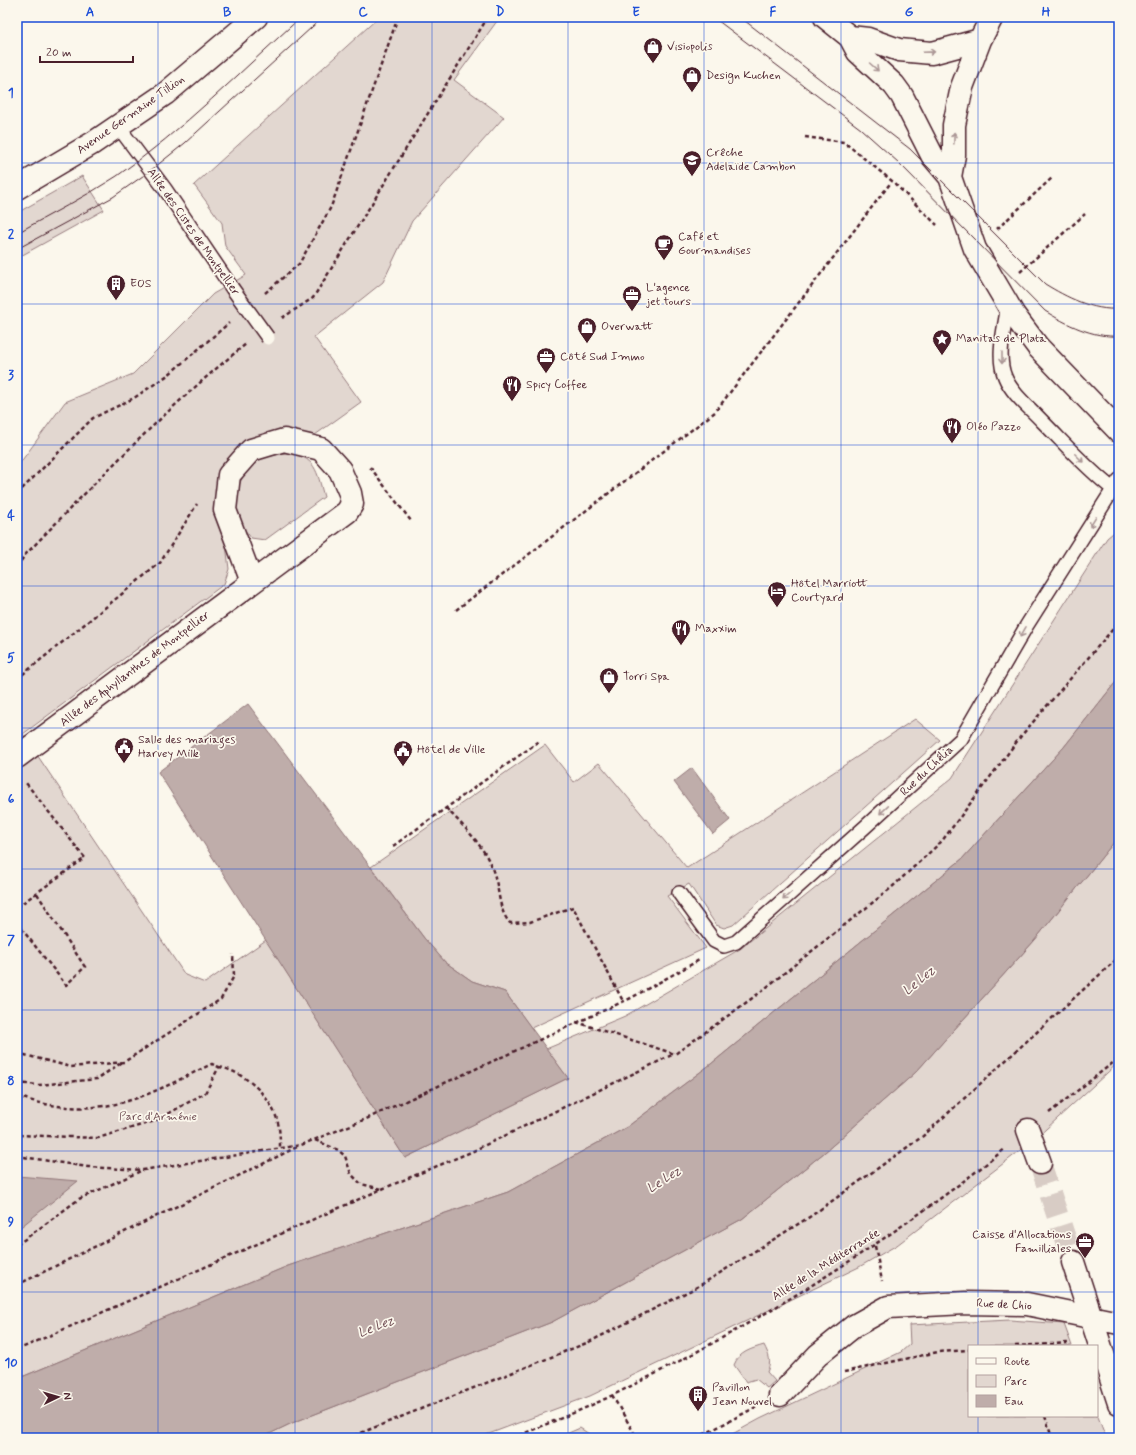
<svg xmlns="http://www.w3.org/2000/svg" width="1136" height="1455" font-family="Mynerve,sans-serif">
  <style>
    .green { fill: #e2d7d0; stroke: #967b7e }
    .water { fill: #bfadaa; stroke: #907477 }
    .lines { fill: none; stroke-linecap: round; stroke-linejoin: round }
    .street-tunnel { stroke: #d8ccc5; stroke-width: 22; stroke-dasharray: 22 11; stroke-linecap: butt }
    .lane-casing { stroke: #4a1f2b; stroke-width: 16 }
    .street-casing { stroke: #4a1f2b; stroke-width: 25 }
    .secondary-casing { stroke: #4a1f2b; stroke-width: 25 }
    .path { stroke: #4a1f2b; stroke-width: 2.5; stroke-dasharray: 4 3; stroke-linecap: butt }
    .lane { stroke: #fbf7ec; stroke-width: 13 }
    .street { stroke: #fbf7ec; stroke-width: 22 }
    .secondary { stroke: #fbf7ec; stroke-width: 22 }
    .tram { stroke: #4a1f2b; stroke-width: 1 }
    .lane-bridge-casing { stroke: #4a1f2b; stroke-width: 16; stroke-linecap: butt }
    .lane-bridge { stroke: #fbf7ec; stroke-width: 13 }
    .oneway { stroke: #ab9695 }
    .grid { fill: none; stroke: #1d4ed8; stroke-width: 1; stroke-opacity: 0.55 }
    .labels { text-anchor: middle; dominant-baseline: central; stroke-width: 3.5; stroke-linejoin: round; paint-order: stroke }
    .poi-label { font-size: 12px; fill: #4a1f2b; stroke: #fbf7ec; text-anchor: start }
    .street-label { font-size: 12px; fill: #4a1f2b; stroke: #fbf7ec }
    .park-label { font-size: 12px; fill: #704d54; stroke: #fbf7ec }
    .water-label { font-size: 13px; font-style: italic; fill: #6d4a51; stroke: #fbf7ec }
    .neatline { fill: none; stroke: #1d4ed8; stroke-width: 1.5 }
    .grid-label { font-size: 13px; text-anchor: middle; font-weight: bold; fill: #1d4ed8 }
  </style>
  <rect width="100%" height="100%" fill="#fbf7ec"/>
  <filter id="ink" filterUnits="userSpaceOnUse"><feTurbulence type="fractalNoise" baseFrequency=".025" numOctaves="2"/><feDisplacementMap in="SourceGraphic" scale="8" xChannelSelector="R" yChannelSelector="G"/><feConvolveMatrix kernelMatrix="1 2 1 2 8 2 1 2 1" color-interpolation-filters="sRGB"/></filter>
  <g filter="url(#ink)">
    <path class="green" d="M379,17H500L454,80L504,117L412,221L383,282L314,337L361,402L315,435L289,431L264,434L244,443L228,458L218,480L229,569L224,584L23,734L185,975L205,983L266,940L405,1158L568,1078L546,1049L625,1016L740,949L952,778L1107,538L1119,528V678L1064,747L962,859L711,1064L627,1127L508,1192L288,1266L17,1379V467L65,402L133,374L213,294L246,275L225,246L222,223L194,185Z
      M82,176L104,210L17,258V213Z
      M285,453C316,455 317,472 324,497L265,540L251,538C248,533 241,527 239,521C231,499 240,469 261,459C268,456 278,455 285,453Z
      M915,719L940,740L733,925L724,928L716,925L689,884L667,896L706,948L531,1028L505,992L472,981L445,962L424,938L371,867L545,745L574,782L599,763L687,868Z
      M1119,836V1062L1034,1140L897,1245L859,1267L590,1396L478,1438H261L292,1423L552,1322L742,1219L825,1152L916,1072L1034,941Z
      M1010,1320L1064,1324L1072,1346H969V1416H1097V1414L1106,1438H725L760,1419L901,1352L910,1344L909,1325Z
      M764,1345C769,1355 772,1362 767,1372L775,1381L767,1388L756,1379L746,1382L734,1365C739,1352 751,1349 764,1345Z
      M580,1428L595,1438H557Z"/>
    <path class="water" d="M1119,678V836L1034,941L916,1072L825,1152L742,1219L552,1322L292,1423L261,1438H17V1379L288,1266L508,1192L627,1127L711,1064L962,859L1064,747Z
      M248,704L424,938L445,962L472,981L505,992L568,1078L405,1158L158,772Z
      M692,768L730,820L713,834L674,782Z
      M17,1176L78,1181L17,1230Z"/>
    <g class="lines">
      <path class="street-tunnel" d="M1040,1163L1073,1262"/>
      <g class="lane-casing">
        <path id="lane" d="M117,125L165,189L232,288
          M1008,305C1005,327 996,356 1005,377C1012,394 1030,408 1042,421C1065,444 1087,469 1113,489
          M679,893L714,941L724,946L736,942L865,827L961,739L1027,625L1119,480"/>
      </g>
      <g class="street-casing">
        <path id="street" d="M17,188L93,143L165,94L256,17
          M17,757L347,512L352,504L350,493L340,470L321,449L284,440L251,450L229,475L225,510L252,582
          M1028,1130L1040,1163
          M1073,1262L1119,1403
          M780,1395L818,1355L854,1326L888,1307L965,1303L1027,1304L1119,1323"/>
      </g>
      <g class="secondary-casing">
        <path id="secondary" d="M825,17L850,37L858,52L894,85L902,96L933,157L950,177L975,249L1014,315L1038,347L1119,431
          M850,37L868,39L899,50L932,53L980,40
          M950,177L954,155V125L962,87L980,40L992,17"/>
      </g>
      <path class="path" d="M805,137L844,142L892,181L937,225
        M997,229L1053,177
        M1020,272L1085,214
        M265,293L299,264L331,207L398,17
        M282,318L313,298L488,17
        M370,467L411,521
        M17,494L93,418L134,398L168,375L229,323
        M17,567L25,555C96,482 166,408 246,344
        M456,610L715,412L892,181
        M17,679L160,563L197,504
        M446,808C465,828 486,847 494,874C500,891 498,910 510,923L530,922L573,907L623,1001
        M393,846L541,740
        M17,907L85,858L26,783
        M17,923L66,985L85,967L36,892
        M576,1022L675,1054L758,994L891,888L942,841L1021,736L1119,622
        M17,1053L71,1067L124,1062L221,999L234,976L233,954
        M219,1067C242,1071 267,1093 275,1114C280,1125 280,1137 280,1149
        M17,1083L39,1085L97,1079L121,1063
        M17,1096C55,1110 98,1112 137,1098C163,1089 188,1075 212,1064L219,1067L205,1093L155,1121L98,1138L17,1135
        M1049,1113L1119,1058
        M315,1140L338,1150L345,1156L351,1174L361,1184L382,1189
        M17,1156L88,1167L143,1170
        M17,1245L79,1199L143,1170L301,1145L366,1119L631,998L701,959
        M875,1246L882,1281
        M17,1285L299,1146
        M1015,1346L1070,1343
        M17,1350L382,1189L471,1152L674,1054
        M844,1372L938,1352L969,1350
        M612,1395L637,1438
        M1045,1416L1052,1438
        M348,1438L589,1342L699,1286L811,1216L923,1136L1119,957
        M513,1438C546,1424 581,1411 613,1395C753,1326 884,1246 1006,1148
        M697,1438L756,1407"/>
      <use href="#lane" class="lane"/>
      <use href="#street" class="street"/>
      <use href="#secondary" class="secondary"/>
      <path class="tram" d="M713,17L861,129L899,163L1045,311C1066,324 1093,338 1119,336
        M740,17L910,149L1045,284C1066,297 1093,311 1119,309
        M17,233C51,214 85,197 117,176C183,130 241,71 301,17
        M17,249L113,197L150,171L185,143L323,17"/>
      <g class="lane-bridge-casing">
        <path id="lane-bridge" d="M232,288L268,338"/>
      </g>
      <use href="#lane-bridge" class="lane-bridge"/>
    </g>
    <defs><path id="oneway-shaft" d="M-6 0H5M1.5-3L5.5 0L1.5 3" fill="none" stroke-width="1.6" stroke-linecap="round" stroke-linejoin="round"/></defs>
    <g class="oneway">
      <use href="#oneway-shaft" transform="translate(929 52) rotate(-2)"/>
      <use href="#oneway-shaft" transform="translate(874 67) rotate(42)"/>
      <use href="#oneway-shaft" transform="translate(954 138) rotate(-89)"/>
      <use href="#oneway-shaft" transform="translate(1002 358) rotate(90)"/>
      <use href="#oneway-shaft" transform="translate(1079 458) rotate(45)"/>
      <use href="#oneway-shaft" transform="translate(1093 522) rotate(122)"/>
      <use href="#oneway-shaft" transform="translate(1023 632) rotate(120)"/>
      <use href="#oneway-shaft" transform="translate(884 810) rotate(137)"/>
      <use href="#oneway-shaft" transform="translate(787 896) rotate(138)"/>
    </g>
  </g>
  <path class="grid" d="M158,17V1438M295,17V1438M432,17V1438M568,17V1438M704,17V1438M841,17V1438M978,17V1346M17,163H1119M17,304H1119M17,445H1119M17,586H1119M17,728H1119M17,869H1119M17,1010H1119M17,1151H1119M17,1292H1119M978,1416V1438"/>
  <defs>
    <g id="shop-pin" transform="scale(1)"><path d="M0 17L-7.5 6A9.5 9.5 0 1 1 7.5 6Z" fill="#4a1f2b" stroke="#fbf7ec"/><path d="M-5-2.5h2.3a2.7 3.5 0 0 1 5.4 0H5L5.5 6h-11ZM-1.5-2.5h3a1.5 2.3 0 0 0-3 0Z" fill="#fff"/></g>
    <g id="school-pin" transform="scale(1)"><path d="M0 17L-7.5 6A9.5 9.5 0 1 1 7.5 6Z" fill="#4a1f2b" stroke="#fbf7ec"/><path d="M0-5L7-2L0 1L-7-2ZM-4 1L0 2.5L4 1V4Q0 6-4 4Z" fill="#fff"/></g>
    <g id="cafe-pin" transform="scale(1)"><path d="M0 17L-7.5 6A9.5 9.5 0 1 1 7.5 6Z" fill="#4a1f2b" stroke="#fbf7ec"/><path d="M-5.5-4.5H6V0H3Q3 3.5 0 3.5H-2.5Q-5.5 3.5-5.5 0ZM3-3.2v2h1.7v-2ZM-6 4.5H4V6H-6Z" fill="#fff"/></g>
    <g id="building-pin" transform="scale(1)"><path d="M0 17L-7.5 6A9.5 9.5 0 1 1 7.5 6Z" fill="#4a1f2b" stroke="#fbf7ec"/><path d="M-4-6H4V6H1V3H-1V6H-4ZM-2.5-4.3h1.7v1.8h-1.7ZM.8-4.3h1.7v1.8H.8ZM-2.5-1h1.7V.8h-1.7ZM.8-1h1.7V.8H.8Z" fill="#fff"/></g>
    <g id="office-pin" transform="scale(1)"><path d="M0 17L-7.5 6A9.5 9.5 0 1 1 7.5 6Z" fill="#4a1f2b" stroke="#fbf7ec"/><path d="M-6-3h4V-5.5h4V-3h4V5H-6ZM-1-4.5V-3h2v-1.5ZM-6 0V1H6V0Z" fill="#fff"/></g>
    <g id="sight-pin" transform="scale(1)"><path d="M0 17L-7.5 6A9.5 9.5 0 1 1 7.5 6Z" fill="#4a1f2b" stroke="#fbf7ec"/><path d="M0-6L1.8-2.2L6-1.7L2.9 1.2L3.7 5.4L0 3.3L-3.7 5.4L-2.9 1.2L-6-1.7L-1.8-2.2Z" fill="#fff"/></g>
    <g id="restaurant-pin" transform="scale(1)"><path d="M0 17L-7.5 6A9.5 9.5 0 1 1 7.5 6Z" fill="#4a1f2b" stroke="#fbf7ec"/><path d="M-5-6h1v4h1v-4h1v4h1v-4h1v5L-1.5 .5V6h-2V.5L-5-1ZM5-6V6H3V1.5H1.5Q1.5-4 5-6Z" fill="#fff"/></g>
    <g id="hotel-pin" transform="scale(1)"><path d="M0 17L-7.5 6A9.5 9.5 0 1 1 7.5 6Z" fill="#4a1f2b" stroke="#fbf7ec"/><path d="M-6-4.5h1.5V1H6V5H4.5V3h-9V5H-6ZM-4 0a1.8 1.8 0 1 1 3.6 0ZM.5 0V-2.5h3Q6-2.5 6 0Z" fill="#fff"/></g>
    <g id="civic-pin" transform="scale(1)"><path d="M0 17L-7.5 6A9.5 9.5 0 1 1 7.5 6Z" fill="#4a1f2b" stroke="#fbf7ec"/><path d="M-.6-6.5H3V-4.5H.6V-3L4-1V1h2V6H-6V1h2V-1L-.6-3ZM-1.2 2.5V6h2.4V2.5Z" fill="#fff"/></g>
  </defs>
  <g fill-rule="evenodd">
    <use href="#shop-pin" x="653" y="47"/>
    <use href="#shop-pin" x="692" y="76"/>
    <use href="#school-pin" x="692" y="160"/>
    <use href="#cafe-pin" x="664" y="244"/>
    <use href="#building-pin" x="116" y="284"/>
    <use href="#office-pin" x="632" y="295"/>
    <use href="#shop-pin" x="587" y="327"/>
    <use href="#sight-pin" x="942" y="339"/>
    <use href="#office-pin" x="546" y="357"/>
    <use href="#restaurant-pin" x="512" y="385"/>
    <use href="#restaurant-pin" x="952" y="427"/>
    <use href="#hotel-pin" x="777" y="591"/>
    <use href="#restaurant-pin" x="681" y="629"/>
    <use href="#shop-pin" x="609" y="677"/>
    <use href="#civic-pin" x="124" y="747"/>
    <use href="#civic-pin" x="403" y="750"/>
    <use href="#office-pin" x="1085" y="1242"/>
    <use href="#building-pin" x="698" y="1395"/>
  </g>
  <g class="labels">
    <g class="poi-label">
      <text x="667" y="47">Visiopolis</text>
      <text x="706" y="76">Design Kuchen</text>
      <text x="706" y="153">Crêche<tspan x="706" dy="14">Adelaïde Cambon</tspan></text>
      <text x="678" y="237">Café et<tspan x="678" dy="14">Gourmandises</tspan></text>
      <text x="130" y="284">EOS</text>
      <text x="646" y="288">L'agence<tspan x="646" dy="14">jet tours</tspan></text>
      <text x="601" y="327">Overwatt</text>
      <text x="956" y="339">Manitas de Plata</text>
      <text x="560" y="357">Côté Sud Immo</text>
      <text x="526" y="385">Spicy Coffee</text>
      <text x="966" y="427">Oléo Pazzo</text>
      <text x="791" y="584">Hôtel Marriott<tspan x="791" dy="14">Courtyard</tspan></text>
      <text x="695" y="629">Maxxim</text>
      <text x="623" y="677">Torri Spa</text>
      <text x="138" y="740">Salle des mariages<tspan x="138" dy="14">Harvey Milk</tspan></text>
      <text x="417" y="750">Hôtel de Ville</text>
      <text x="1071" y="1235" text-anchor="end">Caisse d'Allocations<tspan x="1071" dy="14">Familliales</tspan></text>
      <text x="712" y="1388">Pavillon<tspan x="712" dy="14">Jean Nouvel</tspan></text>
    </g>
    <g class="street-label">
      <text transform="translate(131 115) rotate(-35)">Avenue Germaine Tillion</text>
      <text transform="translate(193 232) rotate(55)">Allée des Cistes de Montpellier</text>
      <text transform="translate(135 669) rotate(-37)">Allée des Aphyllanthes de Montpellier</text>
      <text transform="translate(927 771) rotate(-43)">Rue du Chélia</text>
      <text transform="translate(826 1265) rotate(-32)">Allée de la Méditerranée</text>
      <text transform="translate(1004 1305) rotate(3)">Rue de Chio</text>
    </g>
    <g class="park-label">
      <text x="158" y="1117">Parc d'Arménie</text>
    </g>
    <g class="water-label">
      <text transform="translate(919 981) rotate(-40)">Le Lez</text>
      <text transform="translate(664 1180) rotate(-33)">Le Lez</text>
      <text transform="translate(376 1327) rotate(-22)">Le Lez</text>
    </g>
  </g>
  <rect width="1136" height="1455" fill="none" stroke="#fbf7ec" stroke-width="44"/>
  <rect x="968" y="1345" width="130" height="72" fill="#fbf7ec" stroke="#b4a19f"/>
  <rect x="976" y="1358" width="20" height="6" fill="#fbf7ec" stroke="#b4a19f"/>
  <text x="1004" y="1365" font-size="12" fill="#4a1f2b">Route</text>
  <rect x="976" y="1375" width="20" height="12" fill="#e2d7d0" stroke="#b4a19f"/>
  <text x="1004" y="1385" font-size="12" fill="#4a1f2b">Parc</text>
  <rect x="976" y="1395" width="20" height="12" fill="#bfadaa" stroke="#b4a19f"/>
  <text x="1004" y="1405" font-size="12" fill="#4a1f2b">Eau</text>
  <g transform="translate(58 1397) rotate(85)" stroke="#fbf7ec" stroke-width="3" paint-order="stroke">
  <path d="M0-3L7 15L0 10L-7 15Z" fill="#4a1f2b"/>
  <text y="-6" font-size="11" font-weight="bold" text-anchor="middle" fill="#4a1f2b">N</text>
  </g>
  <path d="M40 56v6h93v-6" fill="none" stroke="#4a1f2b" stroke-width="2"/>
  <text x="46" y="56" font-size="12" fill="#4a1f2b" stroke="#fbf7ec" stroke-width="3" paint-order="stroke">20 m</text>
  <rect x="22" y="22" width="1092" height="1411" class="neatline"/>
  <g class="grid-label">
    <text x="90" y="16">A</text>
    <text x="227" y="16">B</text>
    <text x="363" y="16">C</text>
    <text x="500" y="16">D</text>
    <text x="636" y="16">E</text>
    <text x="773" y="16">F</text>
    <text x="909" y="16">G</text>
    <text x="1046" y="16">H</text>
    <text x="11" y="97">1</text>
    <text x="11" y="238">2</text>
    <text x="11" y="379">3</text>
    <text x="11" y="520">4</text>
    <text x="11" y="662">5</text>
    <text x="11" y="803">6</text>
    <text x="11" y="944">7</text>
    <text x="11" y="1085">8</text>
    <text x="11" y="1226">9</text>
    <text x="11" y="1367">10</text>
  </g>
</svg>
